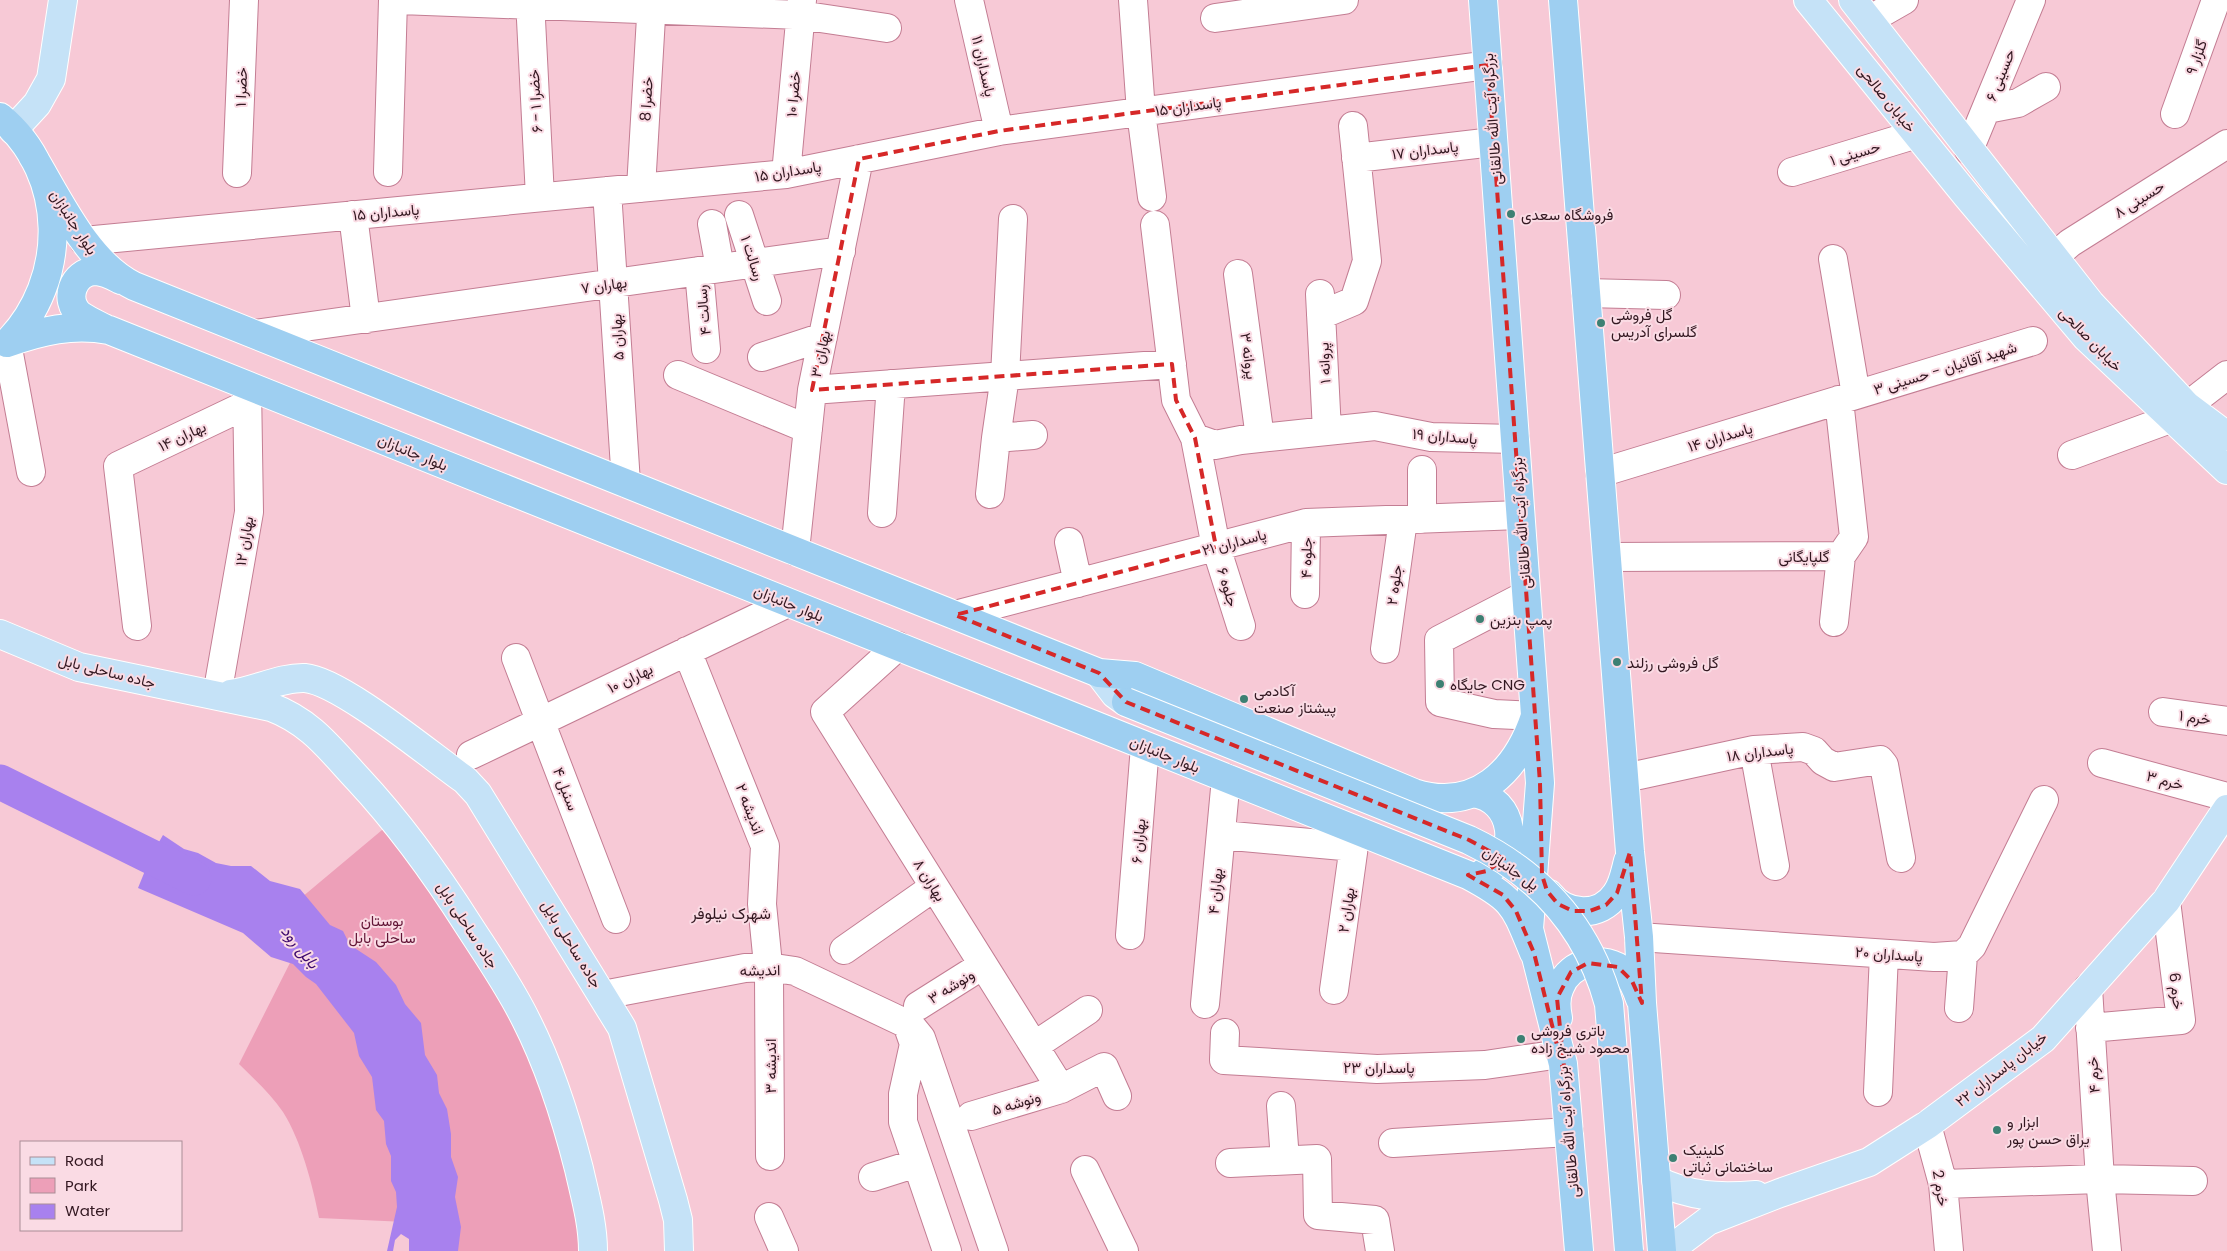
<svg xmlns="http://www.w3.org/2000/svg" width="2227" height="1251" font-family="Poppins,Vazirmatn,sans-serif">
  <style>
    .green { fill: #ed9fb8 }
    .water { fill: #a881ee }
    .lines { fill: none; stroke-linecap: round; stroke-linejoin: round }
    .river { stroke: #a881ee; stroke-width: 35 }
    .minor-casing { stroke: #c37d93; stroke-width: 30 }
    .major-casing { stroke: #fff; stroke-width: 30 }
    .highway-casing { stroke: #fff; stroke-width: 30 }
    .minor { stroke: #fff; stroke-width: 28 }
    .major { stroke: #c5e2f7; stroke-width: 28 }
    .highway { stroke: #9ecff1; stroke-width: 28 }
    .highway-bridge-casing { stroke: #fff; stroke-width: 30; stroke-linecap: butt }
    .highway-bridge { stroke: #9ecff1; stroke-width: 28 }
    .marked { fill: none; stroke: #d62828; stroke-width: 4; stroke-dasharray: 10 6; stroke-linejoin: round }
    .poi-dot { fill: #3d8073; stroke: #fadbe4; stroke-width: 2 }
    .labels { text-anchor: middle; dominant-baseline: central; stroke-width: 4; stroke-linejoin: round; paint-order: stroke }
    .street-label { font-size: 15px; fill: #321720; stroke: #fadbe4 }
    .poi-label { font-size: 15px; fill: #321720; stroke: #fadbe4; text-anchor: start }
    .park-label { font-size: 15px; fill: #621536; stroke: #fadbe4 }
    .neighbourhood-label { font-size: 16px; fill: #321720; stroke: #fadbe4 }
    .water-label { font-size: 16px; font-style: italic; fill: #3c096d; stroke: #fadbe4 }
  </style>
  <rect width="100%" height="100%" fill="#f7c9d6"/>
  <path class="green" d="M394,820L511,991L593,1251H427L428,1223L319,1218C313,1186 301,1140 283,1112C271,1094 254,1079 239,1064L300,943L277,918Z"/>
  <path class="water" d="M163,835L184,849L198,853L216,863L231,866H251L270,881L300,889L330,925L343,931L350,945L376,962L396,985L405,1004L421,1023L425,1055L437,1075L439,1093L447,1109L451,1134V1157L458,1177L455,1197L461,1227L458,1251H409V1239L401,1234L395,1240L393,1251H387L397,1207L396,1192L391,1181V1156L386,1144L384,1121L376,1110L372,1077L359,1056L354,1033L316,984L306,977L293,964L271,957L243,933L138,888L151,856Z"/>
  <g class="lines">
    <path class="river" d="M0,782L194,878"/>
    <g class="minor-casing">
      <path id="minor" d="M400,0L800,15L887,28
        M530,0L540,197
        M969,0L999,131
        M1133,0L1141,112L1152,197
        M1215,18L1344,0
        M1869,20L1904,0
        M1987,109L2018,103L2046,87
        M2175,114L2216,0
        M1969,150L2031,0
        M1356,158L1493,142
        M388,172L393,0
        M1792,172L1917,134
        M237,173L244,0
        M786,174L802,0
        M641,188L652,0
        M607,191L626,483
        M353,215L366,319
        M739,215L767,301
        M1013,219L1005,376L996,438L1033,435
        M712,224L720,268
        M1155,225L1176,400L1195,438L1215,445L1241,440L1375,426L1431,437L1515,439
        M84,241L786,174L999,131L1488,65
        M2053,258L2070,243L2227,144
        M1833,259L1856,395
        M699,271L706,349
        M1238,274L1260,438
        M1586,293L1666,295
        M1320,294L1327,431
        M1321,315L1354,301L1367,261L1353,126
        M255,334L841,251
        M7,343L31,472
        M762,357L823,337
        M678,375L808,429
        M812,390L1172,364
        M2187,406L2227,375
        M1195,438L1216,547L1241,626
        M2072,455L2170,419
        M1422,470V519
        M1600,473L2033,341
        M990,494L996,438
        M882,513L891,384
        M1069,542L1078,583
        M795,551L812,390L859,159
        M1607,557L1841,556L1854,537L1839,400
        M1305,594L1306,523
        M1526,595L1439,640L1440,702L1494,714L1535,716
        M955,615L1306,523L1520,515
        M1834,622L1841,556
        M137,626L118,466L246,405
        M898,646L825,712L1061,1089L1104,1067L1117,1096
        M1385,649L1403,520
        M687,651L765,846L762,904L769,975L770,1156
        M516,658L616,919
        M217,695L249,512L247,386
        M2163,712L2227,721
        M1754,750L1775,866
        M471,755L788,603
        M2102,763L2227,797
        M1624,774L1639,775L1754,750L1803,747L1814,751L1823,761L1834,767L1880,760L1884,765L1901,858
        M1221,835L1354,847
        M1130,935L1145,746
        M1639,937L1934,957L1963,955L1972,946L2044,800
        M844,950L934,887
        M2088,988L2100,1179L2107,1251
        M1334,990L1356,831
        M603,995L745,968L768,967L795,971L907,1024
        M1205,1004L1226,778
        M918,1006L983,965
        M1959,1008L1963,955
        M2090,1028L2181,1020L2166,901
        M1225,1033L1224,1060L1377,1069L1485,1065L1560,1054
        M1034,1046L1088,1010
        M1878,1092L1884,954
        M1281,1106L1285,1160
        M971,1116L1061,1089
        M1927,1125L1943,1184L1949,1251
        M1393,1143L1569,1132
        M1230,1163L1317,1159L1318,1215L1375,1220L1380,1251
        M1085,1170L1124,1251
        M873,1177L917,1163
        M1943,1184L2100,1179L2193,1181
        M769,1217L784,1251
        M947,1251L903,1122V1094L914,1044L907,1024L912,1027L921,1038L994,1251"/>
    </g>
    <g class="major-casing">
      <path id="major" d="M1808,0L1967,196L2086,337L2227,470
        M1853,0L2090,303L2187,406L2227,436
        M13,130L37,104L51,79L63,0
        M0,634L79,667L271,707C311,722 330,749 358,779C400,824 436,874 469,926C489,957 510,987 526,1020C550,1067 566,1118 579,1169C585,1196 593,1223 593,1251
        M1099,673L1115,694L1126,702
        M231,694C255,691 281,677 305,678C341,681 432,757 465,780L478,794L622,1028L673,1200L678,1220L679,1251
        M1656,1180C1691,1197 1718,1198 1756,1195
        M1676,1251L1680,1242L1708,1221L1780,1193L1869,1162L1927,1125L2043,1039L2166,901L2227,809"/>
    </g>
    <g class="highway-casing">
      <path id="highway" d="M1483,0L1540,783L1529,929L1563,1064L1579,1251
        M1563,0L1630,852L1639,937L1642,1003L1662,1251
        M0,117C69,174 69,281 7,343
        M32,155C58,198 87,263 134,286L1099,673L1135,676L1414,793C1476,813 1517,771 1535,716
        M104,328C96,324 87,320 80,315C63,300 73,272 95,271C104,271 113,276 121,280
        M7,343C41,331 73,323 109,330L1468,875C1515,900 1514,905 1534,953
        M1473,793C1515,798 1523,857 1484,872
        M1549,894C1566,916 1600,918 1616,894C1623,885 1625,872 1628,861
        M1558,1018C1556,1008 1555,997 1560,987C1570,961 1604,954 1625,972C1633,979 1637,990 1640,999"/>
    </g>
    <use href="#minor" class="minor"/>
    <use href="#major" class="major"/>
    <use href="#highway" class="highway"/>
    <g class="highway-bridge-casing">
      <path id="highway-bridge" d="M1126,702L1469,840C1540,874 1588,927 1609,1004L1629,1251"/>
    </g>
    <use href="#highway-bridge" class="highway-bridge"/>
  </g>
  <path class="marked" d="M1488,65L1540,783L1542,875L1547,891L1558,904L1573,911H1590L1606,905L1617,893L1630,852L1642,1003L1632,981L1618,967L1588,963L1571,972L1557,998L1565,1077L1534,953L1516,911L1503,895L1468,875L1487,871L1504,859L1469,840L1126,702L1099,673L955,615L1216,547L1195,438L1176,400L1172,364L812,390L859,159L999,131Z"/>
  <g class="poi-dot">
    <circle cx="1511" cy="214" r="5"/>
    <circle cx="1601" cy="323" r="5"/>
    <circle cx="1480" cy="619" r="5"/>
    <circle cx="1617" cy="662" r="5"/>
    <circle cx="1440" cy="684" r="5"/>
    <circle cx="1244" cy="699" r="5"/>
    <circle cx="1521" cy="1039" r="5"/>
    <circle cx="1997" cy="1130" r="5"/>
    <circle cx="1673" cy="1158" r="5"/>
  </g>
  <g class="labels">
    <g class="street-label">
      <text transform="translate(2196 57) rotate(-70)">گلزار ٩</text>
      <text transform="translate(984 66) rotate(77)">پاسداران ١١</text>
      <text transform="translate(2000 75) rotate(-68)">حسینی ۶</text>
      <text transform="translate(241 87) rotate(-88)">خضرا ۱</text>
      <text transform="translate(793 94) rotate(-85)">خضرا ۱۰</text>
      <text transform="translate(1887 98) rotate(51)">خیابان صالحی</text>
      <text transform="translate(646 99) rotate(-87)">خضرا 8</text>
      <text transform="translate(535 101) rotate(-93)">خضرا ۱ - ۶</text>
      <text transform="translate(1188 106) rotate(-8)">پاسداران ۱۵</text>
      <text transform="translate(1492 119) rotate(-94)">بزرگراه آیت الله طالقانی</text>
      <text transform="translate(1425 150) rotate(-7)">پاسداران ۱۷</text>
      <text transform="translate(1855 153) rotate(-17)">حسینی ۱</text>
      <text transform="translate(788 171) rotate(-9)">پاسداران ۱۵</text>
      <text transform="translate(2139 199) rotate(-32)">حسینی ۸</text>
      <text transform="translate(386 212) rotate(-5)">پاسداران ۱۵</text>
      <text transform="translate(74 222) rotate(57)">بلوار جانبازان</text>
      <text transform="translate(753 258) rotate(72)">رسالت ۱</text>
      <text transform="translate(604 285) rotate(-8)">بهاران ۷</text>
      <text transform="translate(703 310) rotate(-95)">رسالت ۴</text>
      <text transform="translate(617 337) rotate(-93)">بهاران ۵</text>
      <text transform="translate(2091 339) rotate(46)">خيابان صالحی</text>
      <text transform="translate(820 354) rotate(-78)">بهاران ۳</text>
      <text transform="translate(1249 356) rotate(82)">پروانه ۳</text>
      <text transform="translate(1324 363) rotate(-93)">پروانه ۱</text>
      <text transform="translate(1945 368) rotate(-17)">شهید آقائیان - حسینی ۳</text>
      <text transform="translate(182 436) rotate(-25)">بهاران ۱۴</text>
      <text transform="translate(1445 436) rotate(5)">پاسداران ۱۹</text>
      <text transform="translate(1720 437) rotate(-17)">پاسداران ۱۴</text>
      <text transform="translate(413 452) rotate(22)">بلوار جانبازان</text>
      <text transform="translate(1521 523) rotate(-94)">بزرگراه آیت الله طالقانی</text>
      <text transform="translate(244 541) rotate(-81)">بهاران ۱۲</text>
      <text transform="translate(1234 542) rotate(-15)">پاسداران ۲۱</text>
      <text x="1804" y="556">گلپایگانی</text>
      <text transform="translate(1306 558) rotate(-89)">جلوه ۴</text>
      <text transform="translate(1394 585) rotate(-82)">جلوه ۲</text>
      <text transform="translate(1228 587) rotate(73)">جلوه ۶</text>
      <text transform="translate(789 603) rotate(22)">بلوار جانبازان</text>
      <text transform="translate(107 671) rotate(14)">جاده ساحلی بابل</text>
      <text transform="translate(630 678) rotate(-26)">بهاران ۱۰</text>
      <text transform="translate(2195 717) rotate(8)">خرم ۱</text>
      <text transform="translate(1760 752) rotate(-7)">پاسداران ۱۸</text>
      <text transform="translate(1165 754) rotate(22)">بلوار جانبازان</text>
      <text transform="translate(2165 780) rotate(15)">خرم ۳</text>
      <text transform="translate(566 789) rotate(69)">سنبل ۴</text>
      <text transform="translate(750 809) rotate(69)">اندیشه ۲</text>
      <text transform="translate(1138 841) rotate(-85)">بهاران ۶</text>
      <text transform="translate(1511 868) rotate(35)">پل جانبازان</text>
      <text transform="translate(930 880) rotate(58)">بهاران ۸</text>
      <text transform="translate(1215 891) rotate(-85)">بهاران ۴</text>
      <text transform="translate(1346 910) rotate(-82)">بهاران ۲</text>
      <text transform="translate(468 925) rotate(57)">جاده ساحلی بابل</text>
      <text transform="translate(572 944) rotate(58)">جاده ساحلی بایل</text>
      <text transform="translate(1889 954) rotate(4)">پاسداران ۲۰</text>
      <text transform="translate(760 970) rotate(-1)">اندیشه</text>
      <text transform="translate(951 986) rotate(-32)">ونوشه ۳</text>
      <text transform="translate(2177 991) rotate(83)">خرم 6</text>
      <text transform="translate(770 1066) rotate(-90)">اندیشه ۳</text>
      <text x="1379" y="1067">پاسداران ۲۳</text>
      <text transform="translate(2001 1069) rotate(-38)">خیابان پاسداران ۲۲</text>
      <text transform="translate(2093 1075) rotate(-94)">خرم ۴</text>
      <text transform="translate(1016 1103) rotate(-17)">ونوشه ۵</text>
      <text transform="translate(1568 1132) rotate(-95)">بزرگراه آیت الله طالقانی</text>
      <text transform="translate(1941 1188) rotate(80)">خرم 2</text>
    </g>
    <g class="poi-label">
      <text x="1521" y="214">فروشگاه سعدی</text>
      <text x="1611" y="314">گل فروشی<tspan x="1611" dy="17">گلسرای آدریس</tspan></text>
      <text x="1490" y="619">پمپ بنزین</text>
      <text x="1627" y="662">گل فروشی رزلند</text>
      <text x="1450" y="684">جایگاه CNG</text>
      <text x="1254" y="690">آکادمی<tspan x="1254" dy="17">پیشتاز صنعت</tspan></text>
      <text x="1531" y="1030">باتری فروشی<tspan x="1531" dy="17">محمود شیخ زاده</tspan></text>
      <text x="2007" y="1121">ابزار و<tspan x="2007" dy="17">یراق حسن پور</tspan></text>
      <text x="1683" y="1149">کلینیک<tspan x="1683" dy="17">ساختمانی ثباتی</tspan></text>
    </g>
    <g class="park-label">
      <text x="382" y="920">بوستان<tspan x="382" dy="17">ساحلی بابل</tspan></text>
    </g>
    <g class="neighbourhood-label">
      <text x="731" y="913">شهرک نیلوفر</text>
    </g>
    <g class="water-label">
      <text transform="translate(300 947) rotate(51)">بابل رود</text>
    </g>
  </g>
  <rect x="20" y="1141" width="162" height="90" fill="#fadbe4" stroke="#aa8d96"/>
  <rect x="30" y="1157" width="25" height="8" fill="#c5e2f7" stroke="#aa8d96"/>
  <text x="65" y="1166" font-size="15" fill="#321720">Road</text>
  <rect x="30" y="1178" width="25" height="15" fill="#ed9fb8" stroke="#aa8d96"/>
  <text x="65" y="1191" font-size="15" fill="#321720">Park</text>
  <rect x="30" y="1204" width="25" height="15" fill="#a881ee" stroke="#aa8d96"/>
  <text x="65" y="1216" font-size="15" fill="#321720">Water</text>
</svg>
